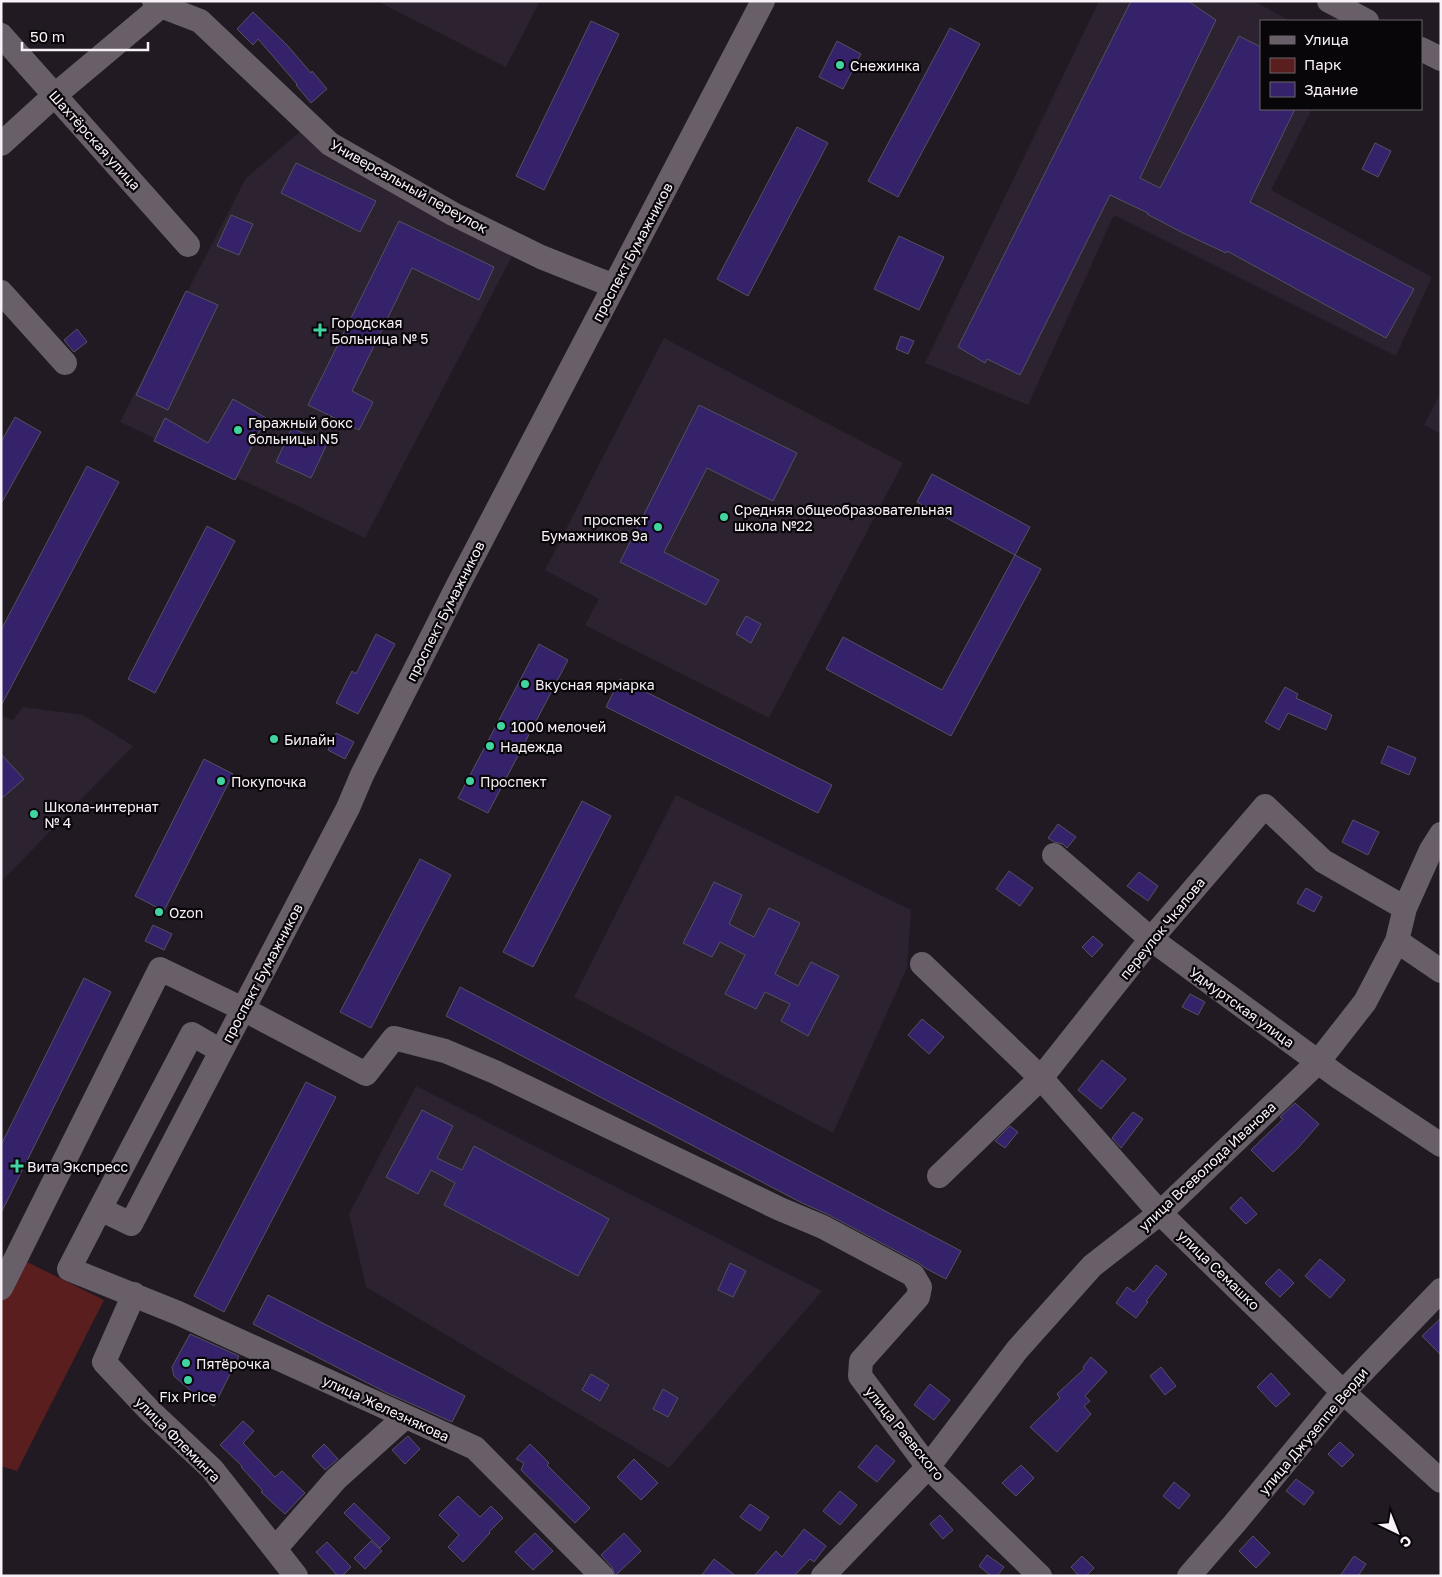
<svg xmlns="http://www.w3.org/2000/svg" width="1442" height="1577" font-family="'Golos Text',sans-serif">
  <style>
    .built { fill: #2d222f }
    .green { fill: #5a1e1e }
    .building { fill: #35226a; stroke: #53525e }
    .lines { fill: none; stroke-linecap: round; stroke-linejoin: round }
    .minor { stroke: #685f69; stroke-width: 24 }
    .poi-dot { fill: #41d4a1; stroke: #09060a; stroke-width: 2 }
    .labels { text-anchor: middle; dominant-baseline: central; stroke-width: 4.5; stroke-linejoin: round; paint-order: stroke }
    .poi-label { font-size: 14px; fill: #f8f2f8; stroke: #09060a; text-anchor: start }
    .street-label { font-size: 14px; fill: #f8f2f8; stroke: #09060a }
  </style>
  <rect width="100%" height="100%" fill="#211a23"/>
  <path class="built" d="M377,1H540L506,67Z
    M1099,1H1254L1290,21H1261V109H1312L1271,190L1432,277L1396,356L1114,215L1028,405L925,363Z
    M301,131L521,239L365,538L120,422L246,178Z
    M664,338L903,463L769,718L585,625L599,599L545,570Z
    M1441,392V434L1424,425Z
    M23,707L83,715L133,746L1,882V716L13,720Z
    M676,795L911,910L907,968L833,1133L574,997Z
    M416,1086L822,1291L669,1468L366,1287L349,1214Z"/>
  <path class="green" d="M23,1260L104,1300L17,1471L1,1466V1304Z"/>
  <path class="building" d="M1131,1H1188L1216,20L1140,178L1160,188L1239,36L1261,47V109H1295L1250,202L1414,289L1386,338L1227,251L1226,253L1183,233L1147,214L1148,213L1110,195L1020,375L987,359L985,363L958,347Z
    M253,12L287,45L311,73L312,71L327,89L311,103L296,85L297,84L258,39L253,45L237,29Z
    M591,21L619,34L544,190L516,176Z
    M950,28L980,44L898,197L868,181Z
    M837,41L861,54L843,89L819,77Z
    M797,127L828,143L748,296L717,279Z
    M1375,143L1391,151L1378,177L1362,169Z
    M296,163L376,201L360,232L281,193Z
    M231,215L253,224L239,255L217,246Z
    M399,221L494,267L479,300L412,268L352,391L373,402L359,430L308,405Z
    M899,236L944,257L919,310L874,289Z
    M186,291L218,305L168,410L136,395Z
    M77,329L87,342L74,352L64,340Z
    M901,336L914,341L908,354L896,349Z
    M233,399L266,418L235,480L154,441L165,418L208,443Z
    M699,405L797,453L773,501L707,468L664,552L719,580L706,605L620,562Z
    M15,417L41,432L1,504V442Z
    M292,428L327,444L311,478L276,462Z
    M87,466L119,482L1,706V630Z
    M932,474L1030,527L1015,555L917,502Z
    M207,526L235,541L155,693L128,679Z
    M1015,555L1041,569L951,736L826,669L843,637L942,690Z
    M746,616L761,624L751,643L736,634Z
    M376,634L395,644L358,714L336,703L352,671L356,674Z
    M539,644L568,660L488,813L458,798Z
    M620,679L832,785L818,813L606,707Z
    M1285,687L1298,694L1296,698L1332,715L1326,730L1288,713L1279,730L1265,722Z
    M336,733L354,742L345,759L328,750Z
    M1388,746L1416,758L1409,775L1381,763Z
    M1,754L24,779L1,799Z
    M204,759L233,774L164,911L135,896Z
    M582,801L611,816L533,967L503,952Z
    M1353,820L1379,832L1368,855L1342,842Z
    M1058,824L1076,837L1067,848L1063,844L1054,842L1048,838Z
    M420,859L451,875L371,1028L340,1012Z
    M1009,871L1033,888L1020,906L996,889Z
    M1139,872L1158,886L1148,901L1127,886Z
    M714,882L742,895L729,924L754,937L769,908L800,923L775,974L798,986L811,962L839,976L808,1036L781,1021L790,1004L765,992L756,1009L725,994L745,955L720,942L712,957L683,943Z
    M1306,888L1322,897L1314,912L1297,903Z
    M153,925L172,934L164,950L145,941Z
    M1093,936L1103,945L1092,957L1082,947Z
    M84,978L111,992L1,1213V1145Z
    M460,987L961,1251L946,1279L925,1268L919,1263L829,1215L800,1202L446,1016Z
    M1190,994L1205,1002L1198,1015L1182,1007Z
    M922,1019L944,1037L929,1054L908,1035Z
    M1102,1060L1126,1079L1101,1109L1078,1090Z
    M306,1082L336,1097L224,1312L194,1296Z
    M1295,1103L1319,1124L1299,1147L1273,1172L1251,1150L1283,1119L1280,1117Z
    M422,1110L453,1126L437,1158L462,1170L474,1146L609,1219L578,1276L444,1205L455,1183L431,1170L418,1194L386,1177Z
    M1133,1112L1143,1119L1121,1148L1112,1138Z
    M1010,1126L1018,1132L1005,1148L995,1141Z
    M1241,1197L1257,1214L1246,1224L1230,1208Z
    M1320,1259L1345,1280L1330,1298L1305,1276Z
    M730,1263L746,1271L733,1297L718,1290Z
    M1156,1265L1167,1274L1146,1301L1148,1302L1136,1318L1116,1303L1127,1287L1134,1292Z
    M1279,1269L1294,1283L1280,1297L1265,1283Z
    M268,1295L465,1396L452,1422L385,1392L253,1324Z
    M1441,1318V1355L1422,1336Z
    M190,1334L239,1356L214,1406L197,1396L174,1376L172,1367Z
    M1091,1357L1107,1372L1085,1396L1090,1401L1084,1406L1091,1414L1057,1452L1030,1427L1060,1398L1057,1394L1084,1369L1083,1367Z
    M1161,1367L1176,1386L1165,1395L1150,1376Z
    M1271,1373L1290,1394L1276,1407L1257,1387Z
    M591,1374L609,1385L600,1401L582,1390Z
    M930,1384L950,1400L934,1420L914,1405Z
    M663,1389L678,1398L668,1417L653,1409Z
    M243,1421L254,1431L243,1443L275,1477L282,1471L305,1493L285,1514L261,1492L263,1491L241,1467L242,1466L220,1445Z
    M408,1436L420,1449L405,1464L392,1450Z
    M1340,1442L1354,1455L1342,1467L1328,1454Z
    M324,1444L338,1459L325,1470L312,1456Z
    M530,1444L549,1463L547,1465L590,1508L575,1523L521,1470L524,1463L516,1459Z
    M876,1445L895,1461L877,1482L858,1467Z
    M634,1459L658,1483L641,1500L617,1477Z
    M1021,1465L1034,1478L1016,1496L1002,1483Z
    M1296,1479L1314,1492L1304,1505L1286,1491Z
    M1174,1482L1190,1495L1179,1509L1163,1496Z
    M840,1491L857,1505L840,1525L823,1511Z
    M458,1496L480,1517L491,1506L503,1518L489,1532L490,1533L463,1562L448,1547L459,1535L439,1515Z
    M354,1503L390,1538L380,1548L344,1513Z
    M750,1504L769,1517L760,1531L740,1517Z
    M940,1515L953,1530L943,1539L930,1524Z
    M804,1529L826,1546L814,1562L810,1559L794,1576H754L776,1551L782,1557Z
    M535,1533L553,1551L533,1570L515,1552Z
    M624,1533L641,1551L615,1576L612,1567L601,1555Z
    M1253,1536L1270,1553L1256,1568L1239,1551Z
    M371,1541L382,1551L365,1569L354,1558Z
    M327,1542L351,1567L342,1576H338L316,1552Z
    M987,1555L1004,1567L997,1576H991L979,1566Z
    M1082,1556L1094,1568L1086,1576H1079L1071,1567Z
    M1354,1556L1366,1564L1358,1576H1340Z
    M714,1559L736,1576H701Z"/>
  <g class="lines">
    <path class="minor" d="M154,1L161,6L200,21L330,144L453,214L541,257L614,286
      M1329,1L1367,21
      M1,35L188,245
      M1421,49L1441,59
      M1,144L55,95L161,6
      M1,292L65,363
      M1054,855L1151,939L1340,1078L1441,1145
      M1397,941L1441,971
      M922,964L1041,1078L1160,1213L1343,1392L1441,1481
      M939,1176L1041,1078L1151,939L1265,806L1323,861L1405,908
      M100,1209L192,1034L221,1051
      M1,1288L160,969L243,1009L366,1074L394,1038L445,1051L495,1072L780,1209L823,1227L913,1275L920,1287L918,1297L861,1361L860,1376L928,1467L1040,1576
      M134,1294L104,1362L150,1411L212,1469L296,1576
      M275,1549L336,1479L405,1417
      M602,1576L475,1448L178,1313L69,1269L100,1209L131,1224L348,808L362,775L458,585L763,1
      M823,1576L928,1467L1017,1350L1092,1266L1160,1213L1318,1062L1365,1002L1397,941L1405,908L1431,850L1441,834
      M1189,1576L1235,1523L1343,1392L1441,1290"/>
  </g>
  <g class="poi-dot">
    <circle cx="840" cy="65" r="5"/>
    <path d="M317.5 322.5h5v5h5v5h-5v5h-5v-5h-5v-5h5z"/>
    <circle cx="238" cy="430" r="5"/>
    <circle cx="724" cy="517" r="5"/>
    <circle cx="658" cy="527" r="5"/>
    <circle cx="525" cy="684" r="5"/>
    <circle cx="501" cy="726" r="5"/>
    <circle cx="274" cy="739" r="5"/>
    <circle cx="490" cy="746" r="5"/>
    <circle cx="221" cy="781" r="5"/>
    <circle cx="470" cy="781" r="5"/>
    <circle cx="34" cy="814" r="5"/>
    <circle cx="159" cy="912" r="5"/>
    <path d="M14.5 1158.5h5v5h5v5h-5v5h-5v-5h-5v-5h5z"/>
    <circle cx="186" cy="1363" r="5"/>
    <circle cx="188" cy="1380" r="5"/>
  </g>
  <g class="labels">
    <g class="poi-label">
      <text x="850" y="65">Снежинка</text>
      <text x="331" y="322">Городская<tspan x="331" dy="16">Больница № 5</tspan></text>
      <text x="248" y="422">Гаражный бокс<tspan x="248" dy="16">больницы N5</tspan></text>
      <text x="734" y="509">Средняя общеобразовательная<tspan x="734" dy="16">школа №22</tspan></text>
      <text x="648" y="519" text-anchor="end">проспект<tspan x="648" dy="16">Бумажников 9а</tspan></text>
      <text x="535" y="684">Вкусная ярмарка</text>
      <text x="511" y="726">1000 мелочей</text>
      <text x="284" y="739">Билайн</text>
      <text x="500" y="746">Надежда</text>
      <text x="231" y="781">Покупочка</text>
      <text x="480" y="781">Проспект</text>
      <text x="44" y="806">Школа-интернат<tspan x="44" dy="16">№ 4</tspan></text>
      <text x="169" y="912">Ozon</text>
      <text x="27" y="1166">Вита Экспресс</text>
      <text x="196" y="1363">Пятёрочка</text>
      <text x="188" y="1396" text-anchor="middle">Fix Price</text>
    </g>
    <g class="street-label">
      <text transform="translate(95 140) rotate(48)">Шахтёрская улица</text>
      <text transform="translate(409 186) rotate(29)">Универсальный переулок</text>
      <text transform="translate(632 252) rotate(-62)">проспект Бумажников</text>
      <text transform="translate(445 611) rotate(-63)">проспект Бумажников</text>
      <text transform="translate(1162 928) rotate(-51)">переулок Чкалова</text>
      <text transform="translate(262 973) rotate(-62)">проспект Бумажников</text>
      <text transform="translate(1242 1007) rotate(36)">Удмуртская улица</text>
      <text transform="translate(1207 1166) rotate(-43)">улица Всеволода Иванова</text>
      <text transform="translate(1219 1270) rotate(44)">улица Семашко</text>
      <text transform="translate(386 1408) rotate(25)">улица Железнякова</text>
      <text transform="translate(1313 1431) rotate(-50)">улица Джузеппе Верди</text>
      <text transform="translate(905 1433) rotate(51)">улица Раевского</text>
      <text transform="translate(178 1439) rotate(45)">улица Флеминга</text>
    </g>
  </g>
  <rect width="1442" height="1577" fill="none" stroke="#f8f2f8" stroke-width="5"/>
  <rect x="1260" y="20" width="162" height="90" fill="#09060a" stroke="#696469"/>
  <rect x="1270" y="36" width="25" height="8" fill="#685f69" stroke="#696469"/>
  <text x="1304" y="45" font-size="15" fill="#f8f2f8">Улица</text>
  <rect x="1270" y="58" width="25" height="15" fill="#5a1e1e" stroke="#696469"/>
  <text x="1304" y="70" font-size="15" fill="#f8f2f8">Парк</text>
  <rect x="1270" y="82" width="25" height="15" fill="#35226a" stroke="#696469"/>
  <text x="1304" y="95" font-size="15" fill="#f8f2f8">Здание</text>
  <g transform="translate(1397 1532) rotate(137)" stroke="#09060a" stroke-width="4" paint-order="stroke">
  <path d="M0-4L9 19L0 12L-9 19Z" fill="#f8f2f8"/>
  <text y="-8" font-size="14" font-weight="bold" text-anchor="middle" fill="#f8f2f8">С</text>
  </g>
  <path d="M22 42v8h126v-8" fill="none" stroke="#f8f2f8" stroke-width="2.5"/>
  <text x="30" y="42" font-size="15" fill="#f8f2f8" stroke="#09060a" stroke-width="4" paint-order="stroke">50 m</text>
</svg>
